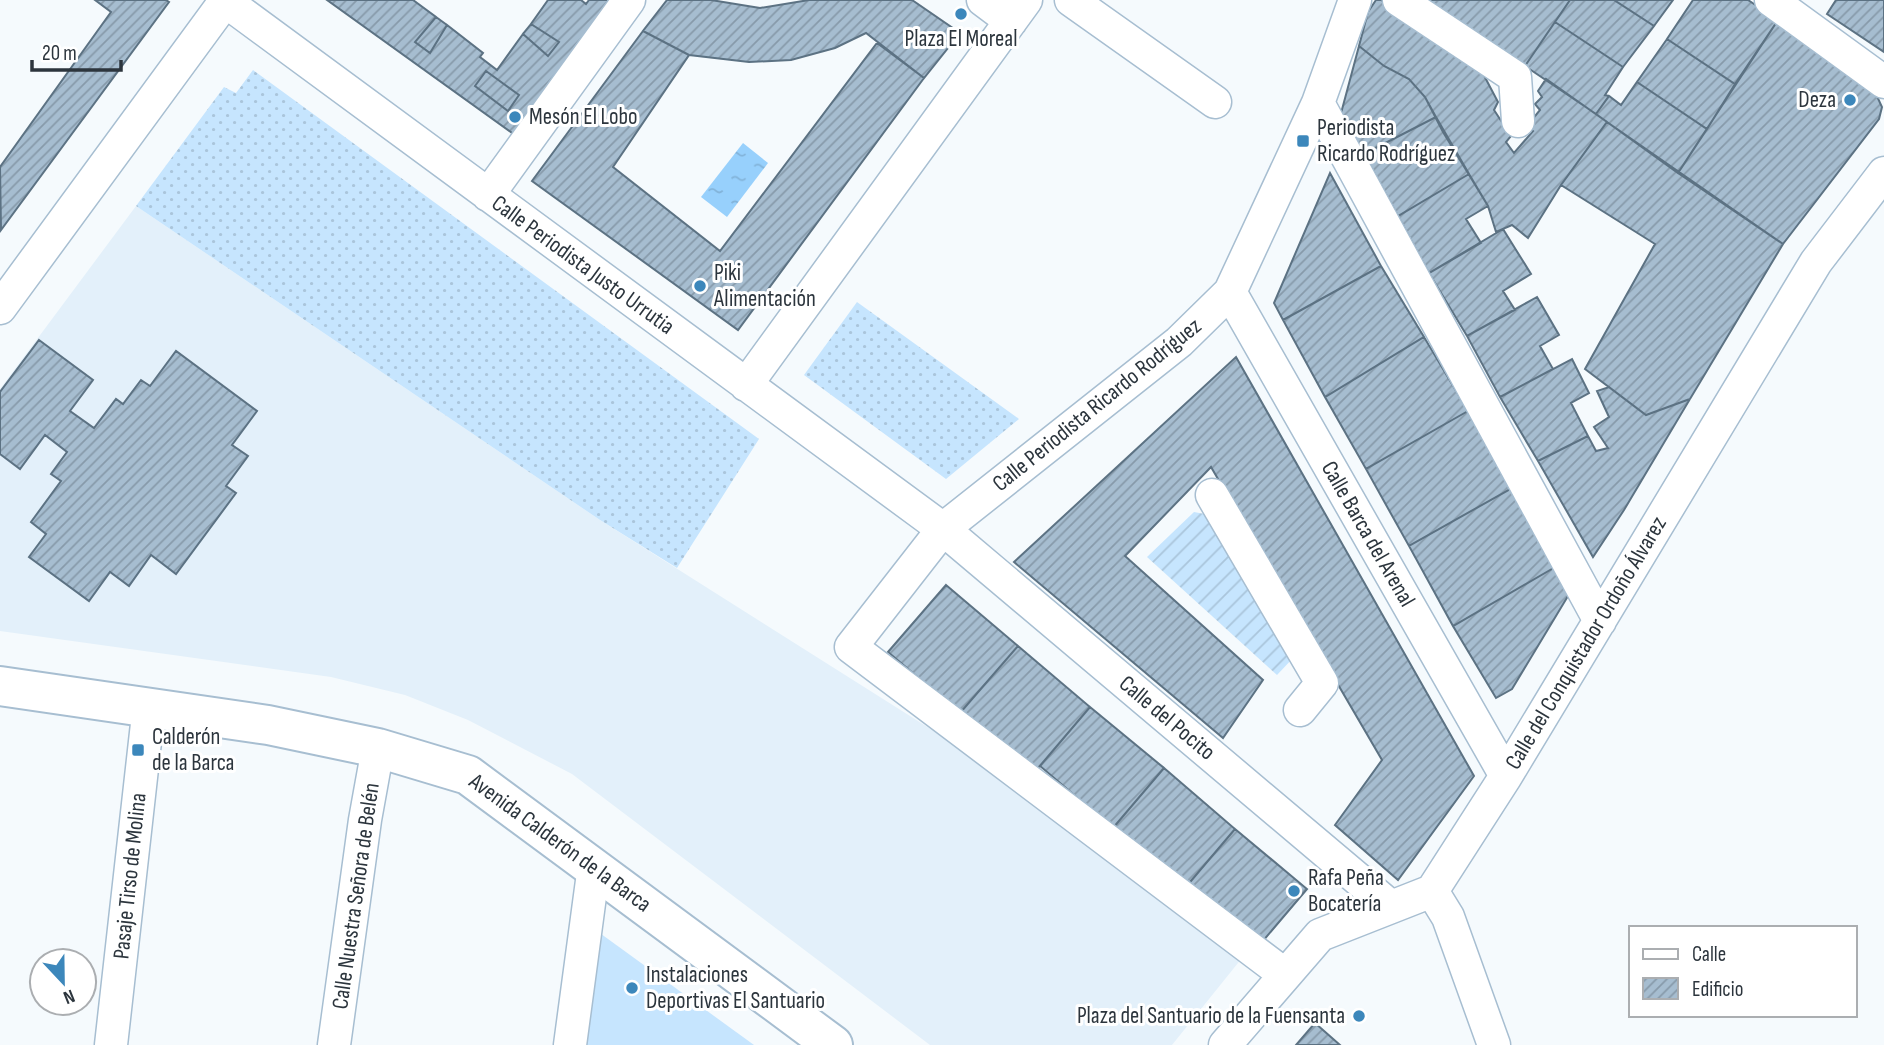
<svg xmlns="http://www.w3.org/2000/svg" width="1884" height="1045" font-family="'Sofia Sans Condensed',sans-serif">
  <style>
    .built { fill: #e3f0fa }
    .grass { fill: url(#grass-dots) }
    .garden { fill: url(#garden-furrows) }
    .pitch { fill: #c6e5fe }
    .water { fill: url(#water-ripples) }
    .building { fill: url(#building-hatch); stroke: #5c7283; stroke-width: 2; fill-rule: evenodd }
    .lines { fill: none; stroke-linecap: round; stroke-linejoin: round }
    .minor-casing { stroke: #a7bed1; stroke-width: 35 }
    .major-casing { stroke: #a7bed1; stroke-width: 42 }
    .minor { stroke: #fff; stroke-width: 32 }
    .major { stroke: #fff; stroke-width: 38 }
    .poi-dot { fill: #3c87bb; stroke: #fff; stroke-width: 2.5 }
    .labels { text-anchor: middle; dominant-baseline: central; stroke-width: 6; stroke-linejoin: round; paint-order: stroke }
    .poi-label { font-size: 23px; fill: #2c353d; stroke: #fff; text-anchor: start }
    .street-label { font-size: 23px; fill: #2c353d; stroke: #fff }
  </style>
  <defs>
    <pattern id="grass-dots" width="8" height="8" patternUnits="userSpaceOnUse" patternTransform="scale(1.75)"><rect width="8" height="8" fill="#c6e5fe"/><path d="M2 2h.1M6 6h.1" fill="none" stroke="#aac5db" stroke-width="1.8" stroke-linecap="round"/></pattern>
    <pattern id="garden-furrows" width="10" height="10" patternUnits="userSpaceOnUse" patternTransform="scale(1.75)"><rect width="10" height="10" fill="#c6e5fe"/><path d="M-1 1l2-2M0 10L10 0M9 11l2-2" fill="none" stroke="#aac5db"/></pattern>
    <pattern id="water-ripples" width="26" height="14" patternUnits="userSpaceOnUse" patternTransform="scale(1.75)"><rect width="26" height="14" fill="#97d0fc"/><path d="M2 4q2-2 4 0t4 0M15 11q2-2 4 0t4 0" fill="none" stroke="#82b3d9"/></pattern>
    <pattern id="building-hatch" width="6" height="6" patternUnits="userSpaceOnUse" patternTransform="scale(1.75)"><rect width="6" height="6" fill="#a6bdd0"/><path d="M-1 1l2-2M0 6l6-6M5 7l2-2" fill="none" stroke="#879aaa"/></pattern>
  </defs>
  <rect width="100%" height="100%" fill="#f5fafd"/>
  <path class="built" d="M136,206L600,520L967,752L1242,958L1172,1045H930L572,774L468,720L405,695L331,677L0,631V389Z"/>
  <path class="grass" d="M253,70L759,439L677,568L600,520L136,206L224,87L236,93Z
    M857,302L1019,419L946,479L804,375Z"/>
  <path class="garden" d="M1194,512L1210,515L1294,657L1277,675L1147,557Z"/>
  <path class="pitch" d="M597,931L754,1045H582Z"/>
  <path class="water" d="M743,143L768,163L727,217L701,197Z"/>
  <path class="building" d="M95,0H166L169,2L1,230L0,167L111,12Z
    M327,0H413L436,17L415,42L430,53L447,25L483,53L480,57L497,70L523,34L548,56L559,42L531,24L548,0H581L586,4L589,0H615L515,135ZM486,71L519,95L508,111L475,86Z
    M667,0H711L760,8L809,0H912L960,33L924,78L866,33L835,48L791,60L749,62L689,55L643,31Z
    M1376,0H1381L1479,66L1498,102L1494,110L1511,136L1506,142L1514,153L1533,131L1527,126L1540,110L1535,104L1542,97L1538,91L1546,79L1607,122L1561,185L1528,238L1512,225L1496,232L1488,206L1443,132L1425,97L1409,79L1384,66L1359,46L1368,12Z
    M1417,0H1570L1525,66Z
    M1570,0H1614L1654,26L1623,67L1555,22Z
    M1614,0H1673L1654,26Z
    M1693,0H1748L1778,20L1735,84L1667,39Z
    M1836,0H1884V52L1827,14Z
    M436,17L447,25L430,53L415,42Z
    M1778,20L1875,92L1882,107L1879,119L1783,244L1678,173Z
    M1555,22L1623,67L1605,95L1609,96L1596,114L1525,66Z
    M531,24L559,42L548,56L523,34Z
    M643,31L689,55L613,167L720,251L877,43L924,78L738,330L532,181Z
    M1667,39L1735,84L1707,129L1637,82Z
    M1359,46L1384,66L1409,79L1425,97L1436,117L1364,154L1340,117Z
    M486,71L519,95L508,111L475,86Z
    M1637,82L1707,129L1678,173L1596,114L1609,96L1621,105Z
    M1436,117L1469,174L1398,216L1364,154Z
    M1607,122L1783,244L1690,399L1646,415L1585,369L1655,244L1561,185Z
    M1330,173L1381,266L1283,320L1274,303Z
    M1469,174L1488,206L1466,219L1481,243L1429,273L1398,216Z
    M1503,229L1531,274L1503,291L1515,310L1467,336L1429,273Z
    M1381,266L1424,337L1325,397L1283,320Z
    M1537,297L1559,335L1540,346L1553,369L1500,397L1467,336Z
    M1424,337L1468,411L1366,469L1325,397Z
    M39,340L93,380L70,411L94,428L116,399L123,404L141,380L150,386L176,351L257,411L232,445L248,456L226,486L236,493L176,574L151,555L129,586L110,572L89,601L29,557L46,534L31,522L61,481L51,474L67,452L45,435L20,469L0,454V392Z
    M1236,357L1474,776L1398,880L1335,825L1382,760L1211,467L1125,556L1263,680L1223,738L1014,562Z
    M1572,359L1589,393L1571,403L1588,436L1538,461L1500,397Z
    M1609,387L1646,415L1690,399L1624,510L1593,557L1538,461L1588,436L1596,451L1608,448L1594,427L1609,417L1597,391Z
    M1468,411L1512,488L1409,546L1366,469Z
    M1512,488L1557,566L1453,626L1409,546Z
    M1557,566L1571,591L1512,689L1496,698L1453,626Z
    M946,585L1018,646L960,713L888,652Z
    M1018,646L1090,707L1033,774L960,713Z
    M1090,707L1164,768L1113,828L1040,766Z
    M1164,768L1235,829L1185,888L1113,828Z
    M1235,829L1307,889L1257,948L1185,888Z
    M1315,1023L1340,1045H1296Z"/>
  <g class="lines">
    <g class="minor-casing">
      <path id="minor" d="M224,0L943,529L1391,907
        M983,0L1011,21
        M1071,0L1215,102
        M1399,0L1515,77L1518,121
        M1771,0L1884,82
        M1318,103L1600,621
        M488,195L629,0
        M1230,292L1506,776
        M0,308L226,0
        M746,385L1026,0
        M1212,495L1322,683L1300,710
        M1432,891L1448,917L1494,1045
        M1284,974L851,647L943,529L1179,342L1230,292L1318,103L1355,0
        M111,1045L149,706
        M334,1045L365,820L378,748
        M570,1045L594,866
        M1225,1045L1320,935L1432,891L1506,776L1816,262L1884,173"/>
    </g>
    <g class="major-casing">
      <path id="major" d="M0,686L268,725L378,748L468,775L833,1045"/>
    </g>
    <use href="#minor" class="minor"/>
    <use href="#major" class="major"/>
  </g>
  <g class="poi-dot">
    <circle cx="961" cy="14" r="7"/>
    <circle cx="1850" cy="100" r="7"/>
    <circle cx="515" cy="117" r="7"/>
    <rect x="1296" y="134" width="14" height="14" rx="3.5"/>
    <circle cx="700" cy="286" r="7"/>
    <rect x="131" y="743" width="14" height="14" rx="3.5"/>
    <circle cx="1294" cy="891" r="7"/>
    <circle cx="632" cy="988" r="7"/>
    <circle cx="1359" cy="1016" r="7"/>
  </g>
  <g class="labels">
    <g class="poi-label">
      <text x="961" y="39" text-anchor="middle">Plaza El Moreal</text>
      <text x="1836" y="100" text-anchor="end">Deza</text>
      <text x="529" y="117">Mesón El Lobo</text>
      <text x="1317" y="128">Periodista<tspan x="1317" dy="26">Ricardo Rodríguez</tspan></text>
      <text x="714" y="273">Piki<tspan x="714" dy="26">Alimentación</tspan></text>
      <text x="152" y="737">Calderón<tspan x="152" dy="26">de la Barca</tspan></text>
      <text x="1308" y="878">Rafa Peña<tspan x="1308" dy="26">Bocatería</tspan></text>
      <text x="646" y="975">Instalaciones<tspan x="646" dy="26">Deportivas El Santuario</tspan></text>
      <text x="1345" y="1016" text-anchor="end">Plaza del Santuario de la Fuensanta</text>
    </g>
    <g class="street-label">
      <text transform="translate(583 265) rotate(36)">Calle Periodista Justo Urrutia</text>
      <text transform="translate(1097 405) rotate(-39)">Calle Periodista Ricardo Rodríguez</text>
      <text transform="translate(1368 534) rotate(60)">Calle Barca del Arenal</text>
      <text transform="translate(1586 643) rotate(-59)">Calle del Conquistador Ordoño Álvarez</text>
      <text transform="translate(1167 718) rotate(40)">Calle del Pocito</text>
      <text transform="translate(560 843) rotate(36)">Avenida Calderón de la Barca</text>
      <text transform="translate(130 876) rotate(-84)">Pasaje Tirso de Molina</text>
      <text transform="translate(356 896) rotate(-82)">Calle Nuestra Señora de Belén</text>
    </g>
  </g>
  <rect x="1629" y="926" width="228" height="91" fill="#ffffff" stroke="#abaeb1" stroke-width="2"/>
  <rect x="1643" y="949" width="35" height="10" fill="#ffffff" stroke="#abaeb1" stroke-width="2"/>
  <text x="1692" y="961" font-size="21" fill="#2c353d">Calle</text>
  <rect x="1643" y="978" width="35" height="21" fill="url(#building-hatch)" stroke="#abaeb1" stroke-width="2"/>
  <text x="1692" y="996" font-size="21" fill="#2c353d">Edificio</text>
  <g transform="translate(63 982) rotate(158)"><circle r="33" fill="#ffffff" stroke="#abaeb1" stroke-width="2"/>
  <path d="M0-5L12 26L0 18L-12 26Z" fill="#3c87bb"/>
  <text y="-10" font-size="19" font-weight="bold" text-anchor="middle" fill="#2c353d">N</text>
  </g>
  <path d="M32 60v10h89v-10" fill="none" stroke="#2c353d" stroke-width="3.5"/>
  <text x="42" y="60" font-size="21" fill="#2c353d" stroke="#ffffff" stroke-width="5" paint-order="stroke">20 m</text>
</svg>
